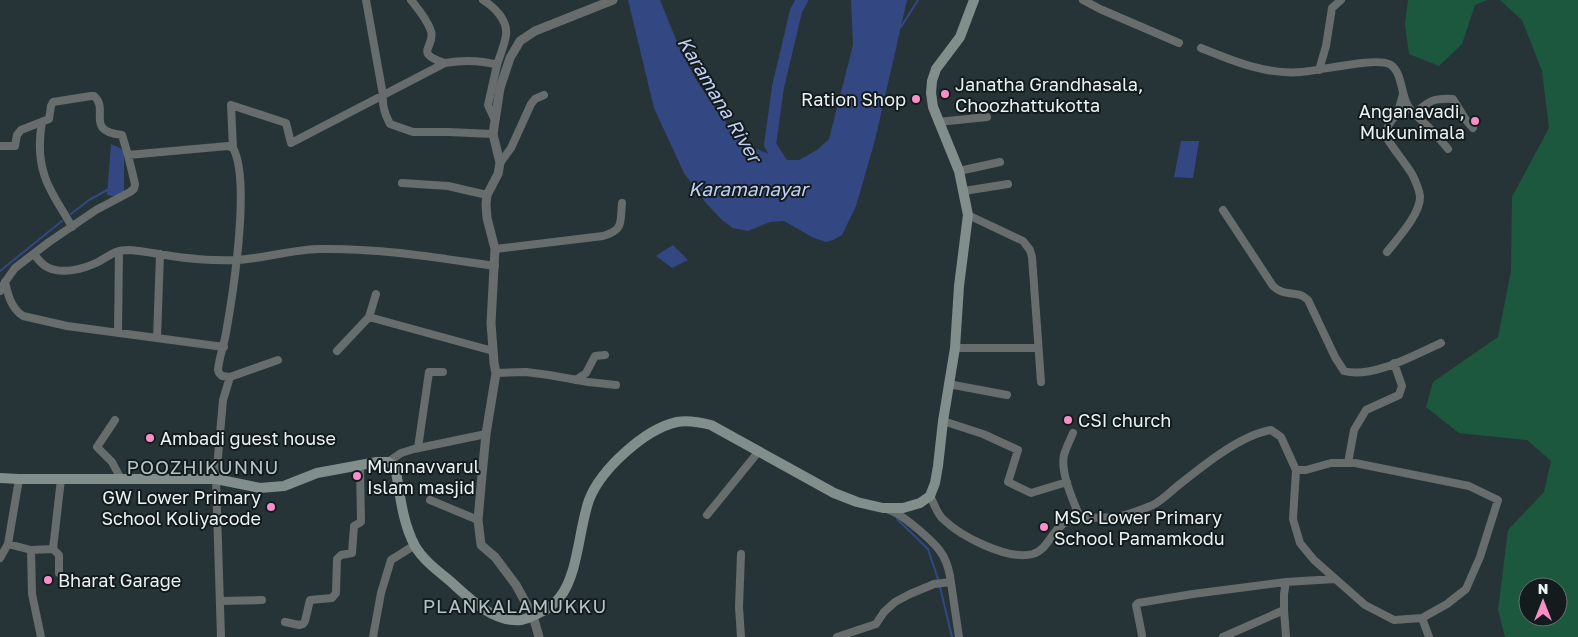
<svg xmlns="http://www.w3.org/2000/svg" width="1578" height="637" font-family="'Golos Text',sans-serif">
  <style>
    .green { fill: #1c583e; fill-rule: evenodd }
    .water { fill: #334883 }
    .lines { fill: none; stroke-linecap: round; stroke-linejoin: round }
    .stream { stroke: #334883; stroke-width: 2 }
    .river { stroke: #334883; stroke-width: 12 }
    .minor { stroke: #666d6c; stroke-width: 8 }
    .tertiary { stroke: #666d6c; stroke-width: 9 }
    .secondary { stroke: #828e8c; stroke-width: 10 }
    .poi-dot { fill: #f98fc9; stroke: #141b1c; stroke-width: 2 }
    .labels { text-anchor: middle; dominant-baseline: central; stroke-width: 4; stroke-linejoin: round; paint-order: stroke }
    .poi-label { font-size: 18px; fill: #e9f2f4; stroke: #141b1c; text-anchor: start }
    .water-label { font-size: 19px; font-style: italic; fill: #c0cff3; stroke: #141b1c }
    .neighbourhood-label { font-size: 19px; letter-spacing: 1px; fill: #b2c3c8; stroke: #141b1c }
  </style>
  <rect width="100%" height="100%" fill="#263438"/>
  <path class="green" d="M1408,0H1487L1475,5L1462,44L1439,66L1409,54L1405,24Z
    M1500,0H1578V637H1505L1498,610L1508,530L1544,492L1551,461L1527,440L1459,433L1426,407L1433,382L1498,337L1511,271L1512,197L1549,128L1542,71L1522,20ZM1528,587H1558V617H1528Z"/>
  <path class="water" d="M628,0H660L681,52L698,83L722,118L744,144L784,160H799L817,150L829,139L853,45L851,0H907L875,140L856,206L842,235L833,240L826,242L812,237L784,221L770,222L748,231L733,228L722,220L706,203L684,173L654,108Z
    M1181,141H1199L1193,178L1174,177Z
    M111,144L124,150V198L107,195Z
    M673,245L688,260L672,268L656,256Z"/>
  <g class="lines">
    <path class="stream" d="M901,27L918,0
      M71,214L89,200L109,189
      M0,271L62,221
      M897,519L928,549L939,582
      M940,587L952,637"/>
    <path class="river" d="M787,171L770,145L778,87L796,11L802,0"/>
    <path class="minor" d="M366,0L383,95C382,106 385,114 390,124L413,132H448L493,134
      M411,0C418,9 427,19 431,31C436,47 412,53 445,63
      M483,0C494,7 508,20 506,35C505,44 500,55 497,65
      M1083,0L1100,9L1179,43
      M1201,48C1233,61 1266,75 1301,72C1320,71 1377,56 1391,65C1402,73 1401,93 1407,104C1410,111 1416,115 1422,121C1431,129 1440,139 1448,149
      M1319,70L1326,46L1332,8L1341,0
      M1414,114C1429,101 1432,98 1453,99L1466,120L1473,128
      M42,122C39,139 39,158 44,174C49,192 63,210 72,227
      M938,122L987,117
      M0,146H15L17,135L21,130L49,119L51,106L53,102L91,96H94C110,110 84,131 122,135L128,155L228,146L233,148C251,180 233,294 226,333C224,345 219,358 218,370L219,373L222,376L230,377L223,400L216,479L221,637
      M233,148L231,105L286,123L291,143L445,63C464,60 480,60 497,65L488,105L494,118
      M500,163L511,148L531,104L535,99L544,95
      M959,171L1000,162
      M402,183L448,186L487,195
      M964,191L1008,184
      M1223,210L1273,286C1285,298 1297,289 1308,300L1335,357L1344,371C1372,379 1414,355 1441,343
      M968,215L1023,241L1030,250L1032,257L1041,382
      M495,249L603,236C624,230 620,223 622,203
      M1387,252C1397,239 1421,214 1420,196C1419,189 1415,180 1412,174C1404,161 1393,149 1385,135L1389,124L1398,112L1403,94
      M34,254C38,259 41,264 47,267C62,275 84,269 98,262C111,255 114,250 129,250C144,251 157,254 171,256C192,259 214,261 235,260C264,259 292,249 321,249C380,248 437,258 495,266
      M5,282C8,295 11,308 23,316L67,326L224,347
      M0,291L5,282L15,268L49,242L96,210L130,192L134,189L135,184L128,155
      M376,294L369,317L493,351
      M118,333L119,251
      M157,338L160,254
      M955,348H1038
      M337,351L369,317
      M496,373L526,372L549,375L588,382L616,385
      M230,377L278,360
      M576,380L586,373L595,356L605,355
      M948,384L1007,395
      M115,420L97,447L112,462L121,479
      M943,421L983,434L1018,450L1008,482L1031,493L1067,482
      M1073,433C1070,440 1066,448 1064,455C1060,474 1074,502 1081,520
      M418,448L429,372H443
      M388,462L401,453L414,449L486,434
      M1348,463L1354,430L1366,410L1399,395L1402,386L1394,363
      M19,479L8,544L31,550L32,594L41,637
      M930,496C934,503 937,514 943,519C960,536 1008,561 1033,554C1049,549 1052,528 1068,521C1077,517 1106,518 1117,517C1128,515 1143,509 1153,505C1163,500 1172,490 1180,484C1205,464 1241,435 1271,430L1281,437L1296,470H1306L1331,463H1355L1469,486L1498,500L1480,557L1466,589L1447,604L1422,618L1394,620L1365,605L1314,560L1300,543L1293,519L1296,470
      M430,500L478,520
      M889,510C901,514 909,522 919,530C935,544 946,553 950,576L959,637
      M707,515L759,451
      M53,549L61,479
      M31,550L53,549L59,555V573
      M741,554L739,607L741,637
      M0,558L8,544
      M220,601L262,600
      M1284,610V594L1286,582
      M1422,618L1429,637
      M285,622L299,625L303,624L305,621L310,600L332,598L336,593L337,559L341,555L352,553L354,526L361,522L360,465
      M1142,635L1136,605L1138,603L1193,594L1286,582L1335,579
      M373,637L381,593L391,560L415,545
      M837,637L876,624L884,612L895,602L910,594L934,584L951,582
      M1223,637L1284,610L1286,637"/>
    <path class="tertiary" d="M539,637L533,616L516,585L495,557L481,545L478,520L482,475L486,434L496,373L494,363L491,323L495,249L487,218L486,204L487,195L498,174L500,163L493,134L500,88L510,58L520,41L535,31L613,0"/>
    <path class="secondary" d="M0,478L19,479H216L260,488L284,486L317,473L377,462H388L395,466C400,493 402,522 415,546C423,560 438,571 450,581C469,598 493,623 521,620C527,619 533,616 539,613C546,610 555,604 560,597C578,575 579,528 589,500C601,469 645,429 677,422C689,420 699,422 711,425L834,493L857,502L883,508H903L920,503L930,496L935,483L938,466L943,421L955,348L959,286L968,215L959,171L933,107L931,93L932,81L936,69L960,37L974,0"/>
  </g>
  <g class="poi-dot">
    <circle cx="945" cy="94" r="5"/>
    <circle cx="916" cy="99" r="5"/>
    <circle cx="1475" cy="121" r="5"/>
    <circle cx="1068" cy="420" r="5"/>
    <circle cx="150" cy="438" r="5"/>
    <circle cx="357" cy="476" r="5"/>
    <circle cx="271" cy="507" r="5"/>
    <circle cx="1044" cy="527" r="5"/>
    <circle cx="48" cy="580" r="5"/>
  </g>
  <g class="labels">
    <g class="poi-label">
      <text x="955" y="84">Janatha Grandhasala,<tspan x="955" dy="21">Choozhattukotta</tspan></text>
      <text x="906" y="99" text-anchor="end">Ration Shop</text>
      <text x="1465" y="111" text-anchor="end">Anganavadi,<tspan x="1465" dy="21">Mukunimala</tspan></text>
      <text x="1078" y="420">CSI church</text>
      <text x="160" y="438">Ambadi guest house</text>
      <text x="367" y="466">Munnavvarul<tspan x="367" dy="21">Islam masjid</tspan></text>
      <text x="261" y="497" text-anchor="end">GW Lower Primary<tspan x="261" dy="21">School Koliyacode</tspan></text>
      <text x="1054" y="517">MSC Lower Primary<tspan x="1054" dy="21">School Pamamkodu</tspan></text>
      <text x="58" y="580">Bharat Garage</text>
    </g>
    <g class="water-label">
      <text transform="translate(720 99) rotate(59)">Karamana River</text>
      <text x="748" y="188">Karamanayar</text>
    </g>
    <g class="neighbourhood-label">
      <text x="203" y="466">POOZHIKUNNU</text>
      <text x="515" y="605">PLANKALAMUKKU</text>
    </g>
  </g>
  <g transform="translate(1543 602)"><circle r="24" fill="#141b1c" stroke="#697172"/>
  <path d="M0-4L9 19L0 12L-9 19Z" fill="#f98fc9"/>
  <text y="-8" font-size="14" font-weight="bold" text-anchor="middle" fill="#e9f2f4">N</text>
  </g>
</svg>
